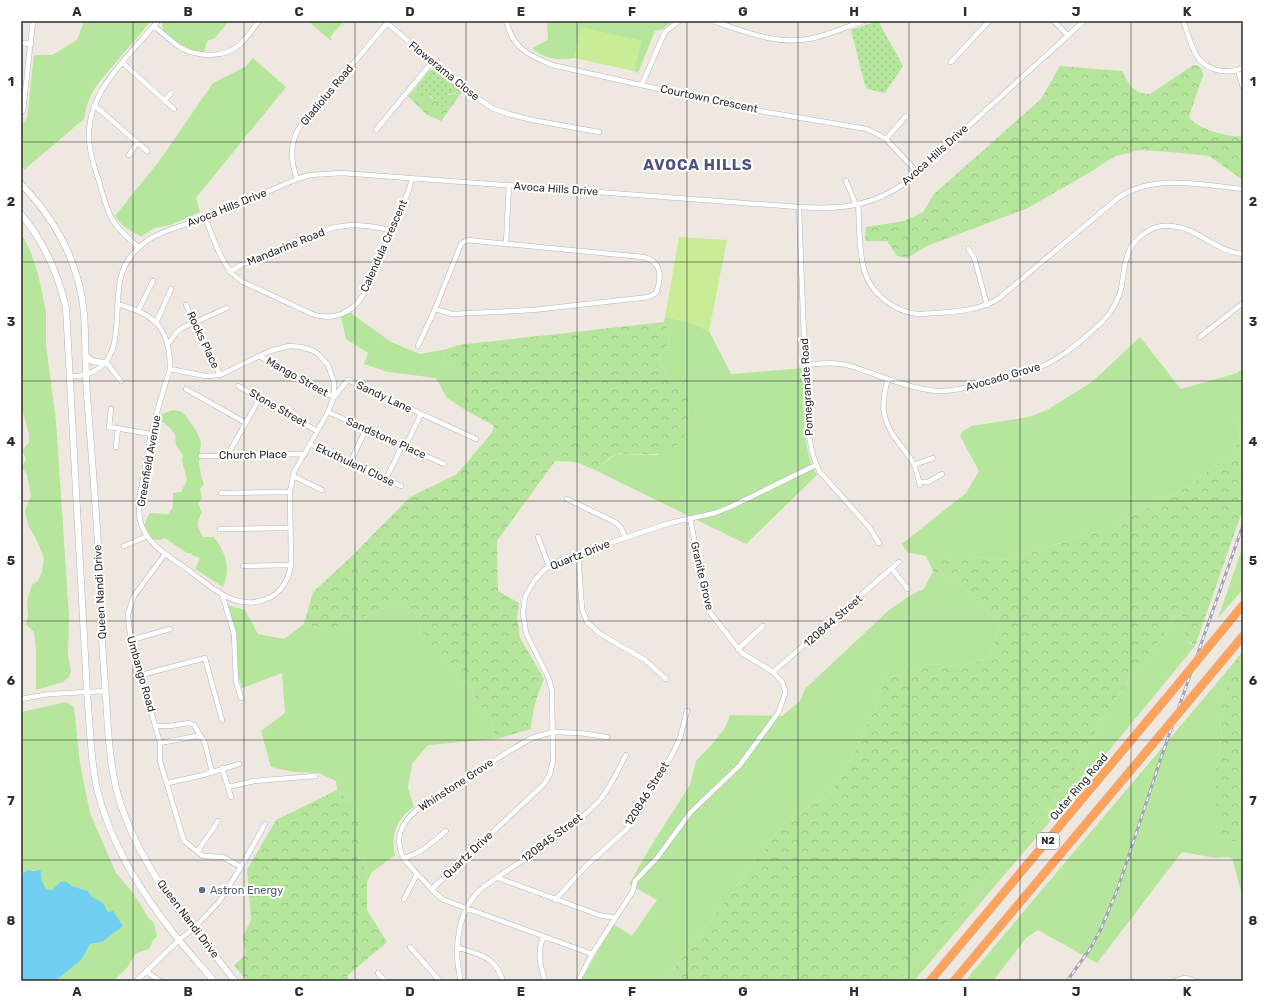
<svg xmlns="http://www.w3.org/2000/svg" width="1264" height="1002" font-family="Rubik,sans-serif">
  <style>
    .grass { fill: #b5e69c }
    .forest { fill: url(#forest-crowns) }
    .park { fill: url(#park-dots) }
    .pitch { fill: #c9ed97 }
    .water { fill: #71d0f2 }
    .lines { fill: none; stroke-linecap: round; stroke-linejoin: round }
    .street-casing { stroke: #b3b6c1; stroke-width: 5.5 }
    .secondary-casing { stroke: #b3b6c1; stroke-width: 7 }
    .highway-casing { stroke: #c8c8c8; stroke-width: 9 }
    .street { stroke: #fff; stroke-width: 4.5 }
    .secondary { stroke: #fff; stroke-width: 6 }
    .highway { stroke: #ffa25b; stroke-width: 8 }
    .rail-casing { stroke: #a2a5b8; stroke-width: 3 }
    .rail { stroke: #fff; stroke-width: 1.5; stroke-dasharray: 4.5; stroke-linecap: butt }
    .highway-bridge-casing { stroke: #c8c8c8; stroke-width: 9; stroke-linecap: butt }
    .highway-bridge { stroke: #ffa25b; stroke-width: 8 }
    .grid { fill: none; stroke: #2d2d2d; stroke-width: 1; stroke-opacity: 0.55 }
    .service-dot { fill: #5c6f8a; stroke: #fff; stroke-width: 1.5 }
    .labels { text-anchor: middle; dominant-baseline: central; stroke-width: 4; stroke-linejoin: round; paint-order: stroke }
    .shield { fill: #fff; stroke: #6c6c6c; stroke-width: 1 }
    .shield-label { font-size: 10px; font-weight: bold; fill: #2d2d2d }
    .street-label { font-size: 11px; fill: #2d2d2d; stroke: #fff }
    .service-label { font-size: 11px; fill: #4e5e75; stroke: #fff; text-anchor: start }
    .district-label { font-size: 15px; font-weight: bold; letter-spacing: 1px; fill: #4c5580; stroke: #fff }
    .neatline { fill: none; stroke: #2d2d2d; stroke-width: 1.5 }
    .grid-label { font-size: 13px; text-anchor: middle; font-weight: bold; fill: #2d2d2d }
  </style>
  <defs>
    <pattern id="forest-crowns" width="20" height="18" patternUnits="userSpaceOnUse"><rect width="20" height="18" fill="#b5e69c"/><path d="M2 6a3 3 0 1 1 6 0M12 15a3 3 0 1 1 6 0" fill="none" stroke="#9cc687"/></pattern>
    <pattern id="park-dots" width="8" height="8" patternUnits="userSpaceOnUse"><rect width="8" height="8" fill="#b5e69c"/><path d="M2 2h.1M6 6h.1" fill="none" stroke="#9cc687" stroke-width="1.8" stroke-linecap="round"/></pattern>
  </defs>
  <rect width="100%" height="100%" fill="#efe8e0"/>
  <path class="grass" d="M84,21H151L100,81L92,93L87,105L84,119L25,169L21,168V126L27,118L34,55H52L77,40Z
    M165,21H229L215,38L207,41L204,53C186,49 177,43 163,30L162,24Z
    M308,21H344L330,37L332,39L331,41Z
    M547,21H672L663,29L655,31L638,73L634,71L641,41L581,28L574,58C557,61 545,59 532,48L548,40Z
    M253,58L286,87L196,198L200,212L171,225L154,228L141,237L122,225L115,216L160,160L213,83L245,67Z
    M21,233L30,250L38,274L46,311V345L56,421L69,616L68,655L71,671L69,677L63,682L36,690V650L34,632L26,624L28,616L27,601L32,585L38,581L42,572L44,558L38,543L28,525L25,511L31,496L27,475L22,467L26,458L22,451L29,442V434L21,405Z
    M351,313L391,342L420,354L447,349L443,357L444,361L466,376L467,381L464,389L467,411L447,398L436,378L388,372L364,364L368,353L346,339L341,317Z
    M665,317L688,322L709,331L731,374L803,368C804,397 801,451 817,475L746,544L595,470L616,454L658,455L678,378C668,372 661,370 659,358C670,342 674,340 664,322Z
    M1140,337L1181,389L1237,373L1243,368C1243,375 1244,383 1243,391C1240,413 1234,417 1241,441L1225,458L1191,485L1133,515L1097,532L1004,560L951,555L926,556L907,552L902,544L966,493L979,471L960,436L963,431L972,426L1029,417L1047,410L1092,382Z
    M173,410L180,411L185,415L197,432L201,442L199,463L201,475L204,484L200,489L202,498L198,504L202,512C196,524 197,526 203,537H214C226,553 231,568 223,587L195,569L200,558L192,555L191,553H187L165,538C154,544 149,536 145,526L146,520L150,513L168,514L173,507V493L181,492L187,480L182,461L183,455L176,445L175,435L170,428L160,420V418L162,414Z
    M1243,546V589L1218,618Z
    M933,571L950,577L976,597L999,626L989,658L960,666L926,664L884,680L876,707L852,756L828,797L788,818L665,981H581L613,924L632,936L657,900L629,884L651,846L690,785L696,761L713,743L725,728L730,715L782,716L800,701L805,689L889,610L911,595L924,589Z
    M401,602L415,612L423,635L429,644L456,667L458,679L472,687L477,703L489,715L496,739L428,745L412,764L408,788L414,807C397,817 390,836 395,855L372,872L367,881L362,856V815L337,790L336,781L319,773L294,772L271,767L261,731L285,713L282,673L242,688L237,672L236,635L228,605L245,610L258,634L284,639L304,624L331,632L389,605Z
    M1176,615L1182,616L1187,626L1184,635L1190,644L1195,646L1080,786L914,981H899L947,923L1050,806L1076,767L1106,711L1164,634Z
    M1231,666L1226,689L1219,704V717L1222,734L1216,770L1242,835L1243,833V898L1232,858L1228,857L1216,858L1182,852L1097,963L1038,930L1026,938L993,981H965Z
    M66,702L74,707L80,764L90,813L116,873L133,893L148,917L154,923L157,936L152,942L149,949L136,953L127,968L113,981H56L82,959L90,944L102,942L108,912L103,903L92,897L88,891L72,886L67,882H60L52,890L46,889L42,881L41,871L29,870L21,874V712Z"/>
  <path class="forest" d="M1193,65L1199,66L1202,70L1203,75L1189,117C1196,129 1230,138 1243,136V180L1209,156L1171,152L1140,150L1115,156L1092,171L1028,208L927,246L907,258L897,256L887,241H865L866,227L904,221L923,212L934,194L1041,99L1060,66L1122,71C1129,84 1133,94 1150,94Z
    M416,90H420L438,102C447,98 450,90 459,96L441,121L427,115L408,96L413,91Z
    M664,322C674,340 670,342 659,358C661,373 669,370 679,379C698,395 695,424 680,442C668,458 646,454 629,454C625,454 620,453 617,454C611,455 600,467 595,470L576,462L555,461L497,541L498,591L519,603L517,618L520,638L544,679C537,696 532,710 531,729L496,739L489,715L477,703L472,687L458,679L456,667L429,645L423,635L415,612L401,602L389,605L331,632L304,624L313,592L353,555L410,497L457,474L491,434L494,426L467,411L464,389L467,381L466,377L444,361L443,357L447,349L458,345Z
    M1243,390V509L1195,646L1185,639L1184,635L1187,626L1182,616L1176,615L1164,634L1106,711L1076,767L1050,806L947,923L899,981H665L788,818L828,797L852,756L876,707L884,680L926,664L960,666L989,658L999,626L976,597L950,577L933,571L926,556L951,555L1004,560L1097,532L1133,515L1191,485L1225,458L1241,441C1235,420 1238,410 1243,390Z
    M1243,651V833L1235,841H1229L1219,830L1216,814V770L1222,734L1219,717V704L1226,689L1231,666Z
    M337,790L362,815V856L367,881V910L387,942L347,976L350,981H247L234,965L246,955L243,936L251,920L247,870L276,820Z"/>
  <path class="park" d="M878,21L903,66L885,93L867,89L864,82L851,30Z
    M434,69L438,70L463,92L459,96L455,93L448,94L446,98L447,106L443,108L438,102L429,95L424,96C422,90 418,89 413,91L429,71Z"/>
  <path class="pitch" d="M581,27L641,41L634,71L574,58Z
    M679,237L727,240L709,331L688,322L665,317Z"/>
  <path class="water" d="M29,870L34,871L38,870L41,871L42,881L46,889L52,890L60,882H67L72,886L88,891L92,897L103,903L108,912L113,911L123,926L102,942L90,944L82,959L57,980L21,981V874Z"/>
  <g class="lines">
    <g class="street-casing">
      <path id="street" d="M506,21C513,48 528,55 552,65L748,109L867,129L885,138L917,172
        M713,21C744,31 775,45 808,39C825,37 848,26 864,21
        M1054,21L1068,36
        M1183,21C1188,33 1191,49 1199,59C1210,72 1229,74 1243,68
        M387,23L469,93L494,109L509,114L532,120L599,132
        M154,26C163,34 173,43 183,49C201,57 224,58 239,45C247,38 253,29 259,21
        M21,43L31,44
        M951,62L989,21
        M123,63L174,109
        M1238,70L1243,88
        M642,84L665,32L679,21
        M165,100L171,93
        M94,105L147,151
        M23,111L33,21
        M376,130L432,62
        M886,139L906,116
        M129,155L137,143
        M297,179C291,161 289,145 299,128L388,22
        M846,181L856,205
        M858,205C860,226 858,249 864,269C870,293 893,311 917,314C924,314 932,313 939,313C960,311 979,310 998,299L1118,198C1154,173 1203,185 1243,189
        M799,207C801,264 803,321 806,377C808,408 805,446 820,472L869,527L879,543
        M205,218C215,240 221,269 243,282L312,314C332,321 352,314 363,295L409,190L412,178
        M506,243L509,185
        M139,248C131,240 122,233 115,224C107,211 103,196 99,181C94,167 89,152 89,136C88,90 130,55 158,21
        M968,248L974,257L987,305
        M230,272L241,265L320,232L336,227L352,225L368,226L391,230
        M117,304C156,314 170,328 170,369L205,376L220,375L270,351L289,346L301,347L314,351L319,355L328,365L334,382V397L328,412L294,472L290,492L291,565C289,578 283,590 271,597C237,614 213,588 187,569C169,556 146,545 140,520C137,503 142,486 145,469C147,455 149,441 153,427C158,407 164,388 170,369
        M186,305L220,375
        M138,311L153,281
        M156,323L171,289
        M1200,337L1243,303
        M168,344L176,333L182,328L227,308
        M418,346L435,309L461,244L467,240L643,257C662,261 662,277 656,293L649,297L533,310L452,314L435,309
        M259,356L334,397L348,380L476,439
        M106,362L121,381
        M805,365C817,364 830,362 841,364C850,365 859,369 868,372C890,380 914,389 937,391C957,392 978,384 997,379C1010,376 1024,373 1038,368C1058,360 1074,347 1090,333C1097,326 1106,320 1111,311C1115,305 1119,297 1121,289C1125,268 1124,246 1145,233C1152,228 1161,225 1170,226C1197,227 1216,252 1243,254
        M69,377C75,376 81,376 87,374C134,358 106,296 127,262C132,253 140,246 148,240C165,229 186,225 205,218C236,206 266,192 297,179L310,175L342,173L799,207C841,210 874,206 908,181L1084,21
        M888,379C881,403 881,417 895,438C901,446 907,453 912,461C916,468 918,477 920,485
        M238,386L317,431
        M186,389L246,423
        M111,409L109,427L151,434
        M328,412L444,464
        M310,444L401,486
        M116,447L118,428
        M405,447L421,414
        M201,456L305,454
        M227,456L260,398
        M350,463L366,429
        M914,465L933,458
        M293,476L322,490
        M386,479L402,446
        M920,482H928L942,474
        M221,493L290,492
        M567,499L615,522L621,528L625,537
        M220,529L290,528
        M538,537L549,566
        M124,546L147,536
        M165,554L134,596L128,614L129,627L131,640L160,743V761L184,841L203,856L223,857L241,867
        M578,554L582,609L587,622L599,633L645,660L666,679
        M243,566L291,565
        M892,569L908,589
        M222,594L234,634L236,681L241,698
        M131,640L170,629
        M738,649L763,626
        M773,672L899,562
        M141,675L205,658L222,720
        M21,699L49,694L106,691
        M156,726H170L189,723L194,725L201,737
        M160,743L197,736L201,737L204,740L212,772
        M222,768L231,797
        M168,783L203,775L239,764
        M228,787L254,781L315,776
        M198,851L218,821
        M404,858C421,853 433,842 446,831
        M498,878L599,915L615,918
        M432,889L544,784L550,774L553,760L552,691L549,679L526,633L523,613L525,597L534,581L545,569L565,558L670,523L715,513L730,507L816,465
        M404,899L417,874
        M555,900L587,865L627,829L637,815L672,755L680,738L687,711
        M543,937C537,954 540,964 545,981
        M410,947L440,981
        M457,947C481,956 494,955 503,981
        M592,954L444,900C436,895 430,887 424,881C417,873 406,864 402,855C394,836 404,820 418,809L511,750L532,738L552,732L580,733L607,737
        M146,971L160,981
        M378,973L385,981
        M136,981L179,940L193,929L219,902L241,867L265,824
        M461,981C453,951 457,911 481,889C520,860 564,837 598,802C610,789 618,770 626,755
        M578,981L592,954L633,891L635,881L657,858L690,813L740,765L778,713L785,694V690L782,682L773,672L742,653L708,610L690,518
        M1175,981L1185,978L1195,981"/>
    </g>
    <g class="secondary-casing">
      <path id="secondary" d="M21,184C56,220 79,263 84,313C86,340 85,368 87,395C91,445 95,495 98,545C100,591 101,637 105,683C108,722 108,764 120,802C131,837 149,868 169,898L235,981
        M21,214C44,242 58,273 66,308L87,692C90,724 90,757 97,789C111,846 142,894 178,939C190,954 202,967 214,981
        M85,355L92,361L104,363"/>
    </g>
    <g class="highway-casing">
      <path id="highway" d="M1223,660L1243,636
        M930,981L1164,701
        M954,981L1152,745"/>
    </g>
    <use href="#street" class="street"/>
    <use href="#secondary" class="secondary"/>
    <use href="#highway" class="highway"/>
    <g class="rail-casing">
      <path id="rail" d="M1067,981L1090,949L1101,929L1118,888L1162,755L1243,525"/>
    </g>
    <use href="#rail" class="rail"/>
    <g class="highway-bridge-casing">
      <path id="highway-bridge" d="M1164,701L1243,605
        M1152,745L1223,660"/>
    </g>
    <use href="#highway-bridge" class="highway-bridge"/>
  </g>
  <path class="grid" d="M133,21V981M244,21V981M355,21V981M466,21V981M577,21V981M687,21V981M798,21V981M909,21V981M1020,21V981M1131,21V981M21,142H1243M21,262H1243M21,381H1243M21,501H1243M21,621H1243M21,740H1243M21,860H1243"/>
  <circle class="service-dot" cx="202" cy="890" r="4"/>
  <g class="labels">
    <rect class="shield" x="1037" y="833" width="22" height="16" rx="3"/>
    <g class="shield-label">
      <text x="1048" y="841">N2</text>
    </g>
    <g class="street-label">
      <text transform="translate(444 71) rotate(39)">Flowerama Close</text>
      <text transform="translate(327 95) rotate(-50)">Gladiolus Road</text>
      <text transform="translate(709 99) rotate(12)">Courtown Crescent</text>
      <text transform="translate(935 155) rotate(-42)">Avoca Hills Drive</text>
      <text transform="translate(556 189) rotate(4)">Avoca Hills Drive</text>
      <text transform="translate(227 208) rotate(-22)">Avoca Hills Drive</text>
      <text transform="translate(384 246) rotate(-66)">Calendula Crescent</text>
      <text transform="translate(286 247) rotate(-22)">Mandarine Road</text>
      <text transform="translate(203 340) rotate(65)">Rocks Place</text>
      <text transform="translate(297 377) rotate(29)">Mango Street</text>
      <text transform="translate(1003 377) rotate(-16)">Avocado Grove</text>
      <text transform="translate(807 387) rotate(-93)">Pomegranate Road</text>
      <text transform="translate(384 397) rotate(25)">Sandy Lane</text>
      <text transform="translate(278 408) rotate(30)">Stone Street</text>
      <text transform="translate(386 438) rotate(24)">Sandstone Place</text>
      <text transform="translate(253 455) rotate(-1)">Church Place</text>
      <text transform="translate(149 461) rotate(-80)">Greenfield Avenue</text>
      <text transform="translate(355 465) rotate(25)">Ekuthuleni Close</text>
      <text transform="translate(580 555) rotate(-22)">Quartz Drive</text>
      <text transform="translate(702 576) rotate(77)">Granite Grove</text>
      <text transform="translate(100 592) rotate(-93)">Queen Nandi Drive</text>
      <text transform="translate(833 621) rotate(-41)">120844 Street</text>
      <text transform="translate(141 674) rotate(74)">Umbango Road</text>
      <text transform="translate(456 785) rotate(-33)">Whinstone Grove</text>
      <text transform="translate(1079 787) rotate(-50)">Outer Ring Road</text>
      <text transform="translate(647 794) rotate(-58)">120846 Street</text>
      <text transform="translate(552 838) rotate(-37)">120845 Street</text>
      <text transform="translate(468 855) rotate(-43)">Quartz Drive</text>
      <text transform="translate(188 919) rotate(53)">Queen Nandi Drive</text>
    </g>
    <g class="service-label">
      <text x="210" y="890">Astron Energy</text>
    </g>
    <g class="district-label">
      <text x="698" y="165">AVOCA HILLS</text>
    </g>
  </g>
  <rect width="1264" height="1002" fill="none" stroke="#ffffff" stroke-width="44"/>
  <rect x="22" y="22" width="1220" height="958" class="neatline"/>
  <g class="grid-label">
    <text x="77" y="16">A</text>
    <text x="188" y="16">B</text>
    <text x="299" y="16">C</text>
    <text x="410" y="16">D</text>
    <text x="521" y="16">E</text>
    <text x="632" y="16">F</text>
    <text x="743" y="16">G</text>
    <text x="854" y="16">H</text>
    <text x="965" y="16">I</text>
    <text x="1076" y="16">J</text>
    <text x="1187" y="16">K</text>
    <text x="11" y="86">1</text>
    <text x="1253" y="86">1</text>
    <text x="11" y="206">2</text>
    <text x="1253" y="206">2</text>
    <text x="11" y="326">3</text>
    <text x="1253" y="326">3</text>
    <text x="11" y="446">4</text>
    <text x="1253" y="446">4</text>
    <text x="11" y="565">5</text>
    <text x="1253" y="565">5</text>
    <text x="11" y="685">6</text>
    <text x="1253" y="685">6</text>
    <text x="11" y="805">7</text>
    <text x="1253" y="805">7</text>
    <text x="11" y="925">8</text>
    <text x="1253" y="925">8</text>
    <text x="77" y="996">A</text>
    <text x="188" y="996">B</text>
    <text x="299" y="996">C</text>
    <text x="410" y="996">D</text>
    <text x="521" y="996">E</text>
    <text x="632" y="996">F</text>
    <text x="743" y="996">G</text>
    <text x="854" y="996">H</text>
    <text x="965" y="996">I</text>
    <text x="1076" y="996">J</text>
    <text x="1187" y="996">K</text>
  </g>
</svg>
